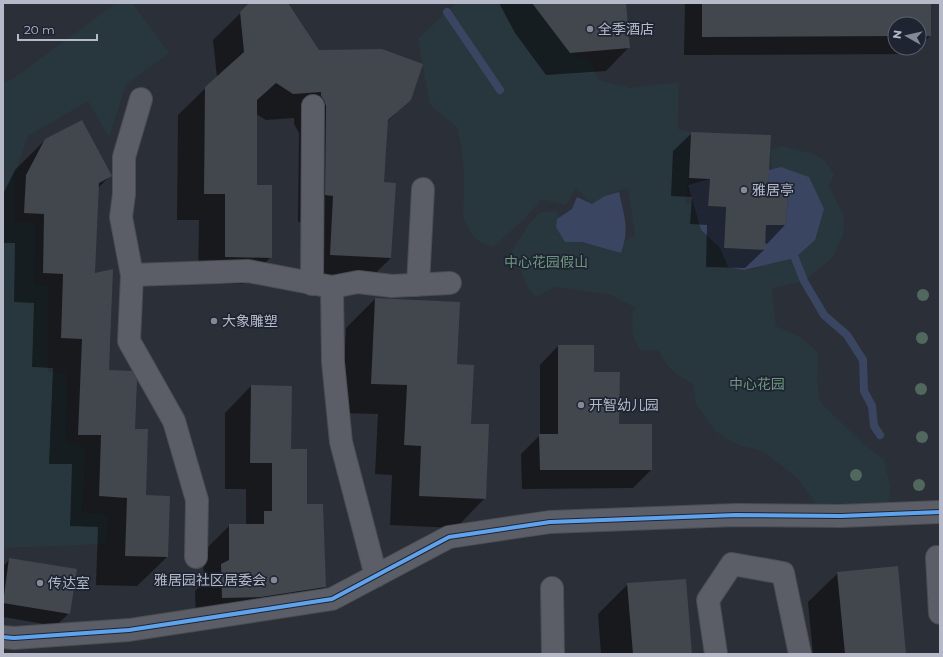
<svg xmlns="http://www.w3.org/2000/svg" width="943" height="657" font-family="Montserrat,'Noto Sans SC',sans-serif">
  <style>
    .green { fill: #28373d }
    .water { fill: #3a4661 }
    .shadow { fill: #0007 }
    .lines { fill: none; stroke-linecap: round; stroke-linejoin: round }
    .stream { stroke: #3a4661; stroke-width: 8 }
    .building { fill: #42464d }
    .minor-casing { stroke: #494c52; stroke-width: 24 }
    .minor { stroke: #5b5e66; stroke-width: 22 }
    .cycleway-casing { stroke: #1f2432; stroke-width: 6 }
    .cycleway { stroke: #60a3ed; stroke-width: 4 }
    .tree { fill: #50685e }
    .poi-dot { fill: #858996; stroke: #1f2432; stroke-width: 1.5 }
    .labels { text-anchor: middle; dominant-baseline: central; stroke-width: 3.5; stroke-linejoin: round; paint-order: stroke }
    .poi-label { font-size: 14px; fill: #b6bac8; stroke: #1f2432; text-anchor: start }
    .park-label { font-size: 14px; fill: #6e977e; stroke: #1f2432 }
  </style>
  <rect width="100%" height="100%" fill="#2b2f38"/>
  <path class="green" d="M116,3H132L169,53L126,84L109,137L88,101L28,136L15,173L14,223H35L34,284L49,285L48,372L67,373L66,441L86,448L82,512L108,514L106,544L3,548V83L13,79Z
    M456,3H534L570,53L589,60L598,80L630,88L679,82L678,129L691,132L686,205L693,202L701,230L720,248L728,267L750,270L762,266L795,258L814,240L781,167L772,170L770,151L781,146L813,154L824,160L834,174L829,187L844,216L843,235L833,257L804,281L772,288L776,326L800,337L818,352L817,380L820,402L867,447L884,460L890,487L889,514L826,516L797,478L763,451L738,445L715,431L696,404L693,384C676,374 667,369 659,351L640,350C631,334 631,326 634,307L611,295L563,288L554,287L536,297L529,290L512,251L530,223L541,212L557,211L565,242H582L621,253L624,243L635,234L628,188L605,196L592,205L576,189L566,205L542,199L524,219L493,247L478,241L470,231L463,218L464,176L462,149L457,127L430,105L418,39Z"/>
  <path class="water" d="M781,167L809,177L824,209L815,240L795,258L744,270L728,267L720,248L701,230L688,185L710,179L708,206L726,207L724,248L764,250L766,225H786L788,191L768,190L769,170Z
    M619,192C624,216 630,229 621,253L582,242H565L556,227L557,219L572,209L577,197L592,204L605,196Z"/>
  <path class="shadow" d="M251,3H287L318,51L410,99L387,122L383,183L391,258L363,285L303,282L306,222H298L299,133L294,124V118L266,120L256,114V186L271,257L244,284H198L199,220H177L178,115L217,77L213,40Z
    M499,3H625L629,47L606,71L546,75L515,33Z
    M685,3H930V36L919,47V24H895V48H918L912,54L684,55Z
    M692,133L767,191L785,225L767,244L764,243V250L745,268L706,267L707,225L690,224L692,197L671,196L673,151Z
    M45,140L110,176L98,188L94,274L108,371L134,430L144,496L167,557L137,586L96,585L98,527L70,526L72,464H49L53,368L32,367L34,303L14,302L15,243H3V194L15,170Z
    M375,299L456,365L485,498L456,528L390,525L392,475L375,474L378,414L342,413L346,328Z
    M558,346L651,470L633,488L522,489L521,454L540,435V365Z
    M251,386L290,450L325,587L299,613L196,624L195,591L203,583L204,551L230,525H246V489H225V413Z
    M10,559L69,613L56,626L3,617V566Z
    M838,573L905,654H813L808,602Z
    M628,584L691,654H601L598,614Z"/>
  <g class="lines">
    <path class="stream" d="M447,12L500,90
      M795,258L804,281L824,315L847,335L863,360L864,391L872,406L874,426L880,435"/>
  </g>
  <path class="building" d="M249,3H288L319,50L382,49L423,64L411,100L388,120L384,182L396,183L391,258L330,255L333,196L325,195L326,106L324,100L321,96V92L293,94L276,83L257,100V185H272V258L225,257V194H204L205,87L244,52L240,12Z
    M532,3H626L630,48L570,53Z
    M702,3H931V36H919V24H895V36L702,37Z
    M82,120L112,176L99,183L95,273L113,269L109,370L132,371L137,380L135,429H148L146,495L170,496L168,557L125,556L127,498L99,496L101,435H78L82,339L61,338L63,274L43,273L44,214L24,213L26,175L45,139Z
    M691,132L771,135L768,190L788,191L786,225H766L765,250L724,248L726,207L708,206L710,179L689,178Z
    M375,298L460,302L457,364L474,365L471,424H489L486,499L419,496L421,446L404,445L407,385L371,384Z
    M558,345H594V372H620L619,424H652V470H540L539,434H558Z
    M251,385L292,386L291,449H307V504H323L326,587L261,597L222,598L221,564L229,560V524H264V511H272V463H250Z
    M9,558L77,569L70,614L3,603Z
    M898,566L906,654H845L837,572Z
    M686,579L692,654H633L627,583Z"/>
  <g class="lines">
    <g class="minor-casing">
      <path id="minor" d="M132,275L121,217L124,194V157L141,99
        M312,284L313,106
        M418,285L423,189
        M332,287L358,282L392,286L450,283
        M196,557L197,500L174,421L129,341L132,275L248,271L332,287L333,362L341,442L376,576
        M937,557L940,613
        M552,588L553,654
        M3,637L14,638L129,630L332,599L449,537L550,522L736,515L841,516L940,512
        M716,654L708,600L732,564L783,573L800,654"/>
    </g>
    <use href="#minor" class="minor"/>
    <g class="cycleway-casing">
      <path id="cycleway" d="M3,637L14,638L129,630L332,599L449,537L550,522L736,515L841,516L940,512"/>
    </g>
    <use href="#cycleway" class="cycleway"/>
  </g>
  <g class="tree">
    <circle cx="923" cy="295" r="6"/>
    <circle cx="922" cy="338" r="6"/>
    <circle cx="921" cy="389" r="6"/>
    <circle cx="922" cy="437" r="6"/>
    <circle cx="856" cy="475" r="6"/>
    <circle cx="919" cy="485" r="6"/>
  </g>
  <g class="poi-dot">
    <circle cx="590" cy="29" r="4"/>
    <circle cx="744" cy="190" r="4"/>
    <circle cx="214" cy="321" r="4"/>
    <circle cx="581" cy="405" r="4"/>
    <circle cx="274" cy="580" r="4"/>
    <circle cx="40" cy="583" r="4"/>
  </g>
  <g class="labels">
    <g class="poi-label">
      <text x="598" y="29">全季酒店</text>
      <text x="752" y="190">雅居亭</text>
      <text x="222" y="321">大象雕塑</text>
      <text x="589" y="405">开智幼儿园</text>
      <text x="266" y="580" text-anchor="end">雅居园社区居委会</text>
      <text x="48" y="583">传达室</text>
    </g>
    <g class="park-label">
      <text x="546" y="262">中心花园假山</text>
      <text x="757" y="384">中心花园</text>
    </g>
  </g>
  <rect width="943" height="657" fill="none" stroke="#b6bac8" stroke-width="8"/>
  <g transform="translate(907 36) rotate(278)"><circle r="19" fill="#1f2432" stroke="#5b606e"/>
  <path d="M0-3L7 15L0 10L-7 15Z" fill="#858996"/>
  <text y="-6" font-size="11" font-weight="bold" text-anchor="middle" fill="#b6bac8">N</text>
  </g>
  <path d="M18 34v6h79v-6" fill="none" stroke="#b6bac8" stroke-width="2"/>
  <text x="24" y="34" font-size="12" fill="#b6bac8" stroke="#1f2432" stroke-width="3" paint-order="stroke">20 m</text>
</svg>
